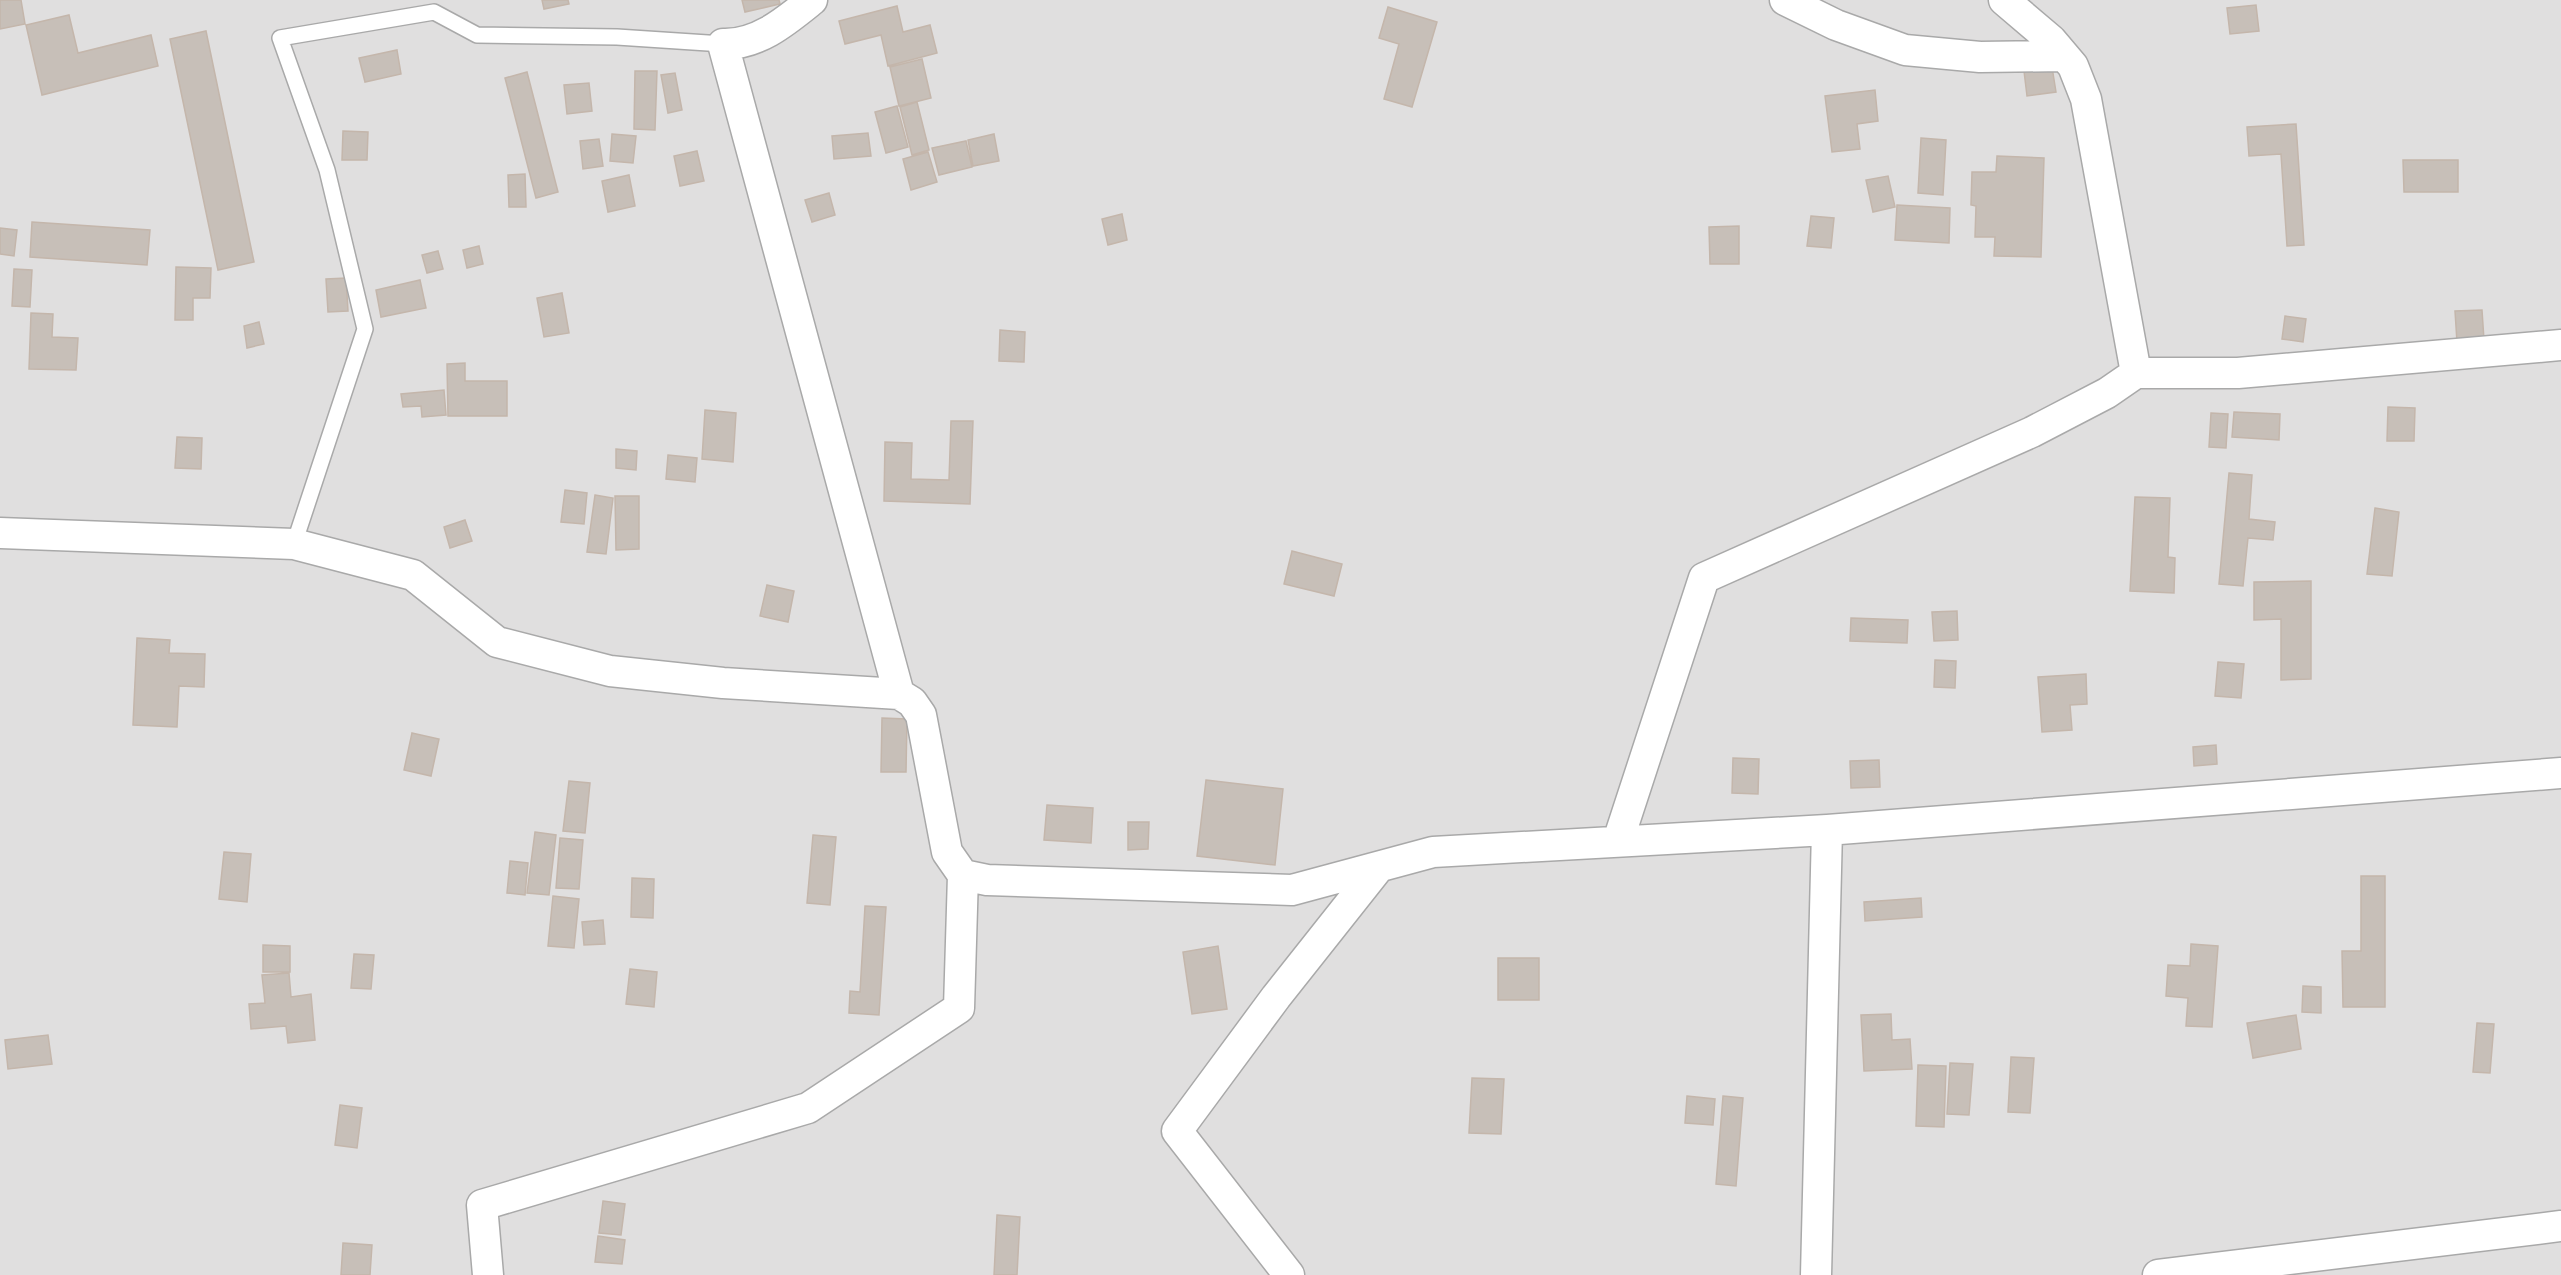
<svg xmlns="http://www.w3.org/2000/svg" width="2561" height="1275" font-family="Inter,sans-serif">
  <style>
    .residential { fill: #e0dfdf }
    .building { fill: #c7bfb8; stroke: #c4b6ab; stroke-width: 1.5 }
    .lines { fill: none; stroke-linecap: round; stroke-linejoin: round }
    .service-casing { stroke: #a9a9a9; stroke-width: 18 }
    .minor-casing { stroke: #a9a9a9; stroke-width: 33 }
    .service { stroke: #fff; stroke-width: 15 }
    .minor { stroke: #fff; stroke-width: 30 }
  </style>
  <rect width="100%" height="100%" fill="#f2efe9"/>
  <path class="residential" d="M0,0H2561V1275H0Z"/>
  <path class="building" d="M0,0H21L25,24L0,29Z
    M542,0H568L569,4L544,9Z
    M742,0H779L780,4L745,12Z
    M2256,5L2259,31L2230,34L2227,8Z
    M897,6L903,32L930,25L937,53L888,66L881,35L845,44L839,21Z
    M1388,7L1437,22L1412,107L1384,99L1399,44L1379,38Z
    M69,15L78,53L151,35L158,66L42,95L26,25Z
    M206,31L254,262L218,270L170,39Z
    M397,50L401,74L365,82L359,58Z
    M922,59L931,98L899,106L890,67Z
    M2052,67L2056,92L2027,96L2024,71Z
    M635,71H657L655,130L634,129Z
    M527,72L558,192L536,198L505,78Z
    M675,73L682,110L668,113L661,75Z
    M589,83L592,111L567,114L564,85Z
    M1875,90L1878,121L1857,124L1860,149L1832,152L1825,96Z
    M917,102L929,150L912,155L900,107Z
    M897,106L908,147L886,153L875,112Z
    M2296,124L2304,245L2287,246L2281,154L2249,156L2247,127Z
    M343,131L368,132L367,160H342Z
    M868,133L871,156L834,159L832,136Z
    M612,134L636,136L633,163L610,161Z
    M994,134L999,161L973,166L968,140Z
    M1921,138L1946,140L1943,195L1918,193Z
    M599,139L603,166L583,169L580,141Z
    M966,141L972,167L939,175L932,148Z
    M697,151L704,181L680,186L674,156Z
    M928,152L937,182L911,190L903,159Z
    M1997,156L2044,158L2041,257L1994,256L1995,237H1975L1976,206L1971,205L1972,172H1996Z
    M2403,160H2458V192H2404Z
    M525,174L526,207H509L508,175Z
    M629,175L635,206L608,212L602,181Z
    M1888,176L1895,207L1873,212L1866,180Z
    M829,193L835,215L812,222L805,200Z
    M1897,205L1950,208L1949,243L1895,240Z
    M1122,214L1127,240L1108,245L1102,219Z
    M1811,216L1834,218L1831,248L1807,246Z
    M32,222L150,230L147,265L30,257Z
    M1739,226V264H1710L1709,227Z
    M0,228L17,230L14,256L0,254Z
    M479,246L483,264L467,268L463,250Z
    M438,251L443,269L427,273L422,255Z
    M176,267L211,268L210,298H193V320H175Z
    M14,269L32,270L30,307L12,306Z
    M346,278L348,311L328,312L326,279Z
    M420,280L426,308L381,317L376,290Z
    M562,293L569,333L544,337L537,298Z
    M2482,310L2484,340L2457,342L2455,311Z
    M31,313L53,314L52,337L78,338L76,370L29,369Z
    M2285,316L2306,319L2303,342L2282,339Z
    M259,322L264,344L247,348L244,326Z
    M1000,330L1025,332L1024,362L999,361Z
    M465,363V381H507V416H448L447,364Z
    M444,390L446,415L422,417L421,406L403,407L401,394Z
    M2388,407L2415,408L2414,441H2387Z
    M705,410L736,413L733,462L702,459Z
    M2234,412L2280,414L2279,440L2232,437Z
    M2211,413L2228,414L2226,448L2209,447Z
    M951,421H973L970,504L884,501L885,442L912,443L911,479L949,480Z
    M177,437L202,438L201,469L175,468Z
    M616,449L637,451L636,470L616,468Z
    M668,455L697,458L695,482L666,479Z
    M2229,473L2252,475L2249,519L2275,522L2273,540L2248,538L2243,586L2219,584Z
    M565,490L587,493L584,524L561,522Z
    M595,495L613,498L606,554L587,552Z
    M615,496H639V549L616,550Z
    M2135,497L2170,498L2168,557L2175,558L2174,593L2130,591Z
    M2375,508L2399,512L2392,576L2367,574Z
    M465,520L472,541L450,548L444,527Z
    M1292,551L1342,564L1334,596L1284,584Z
    M2311,581V679L2281,680V619L2254,620V582Z
    M767,585L794,591L788,622L760,616Z
    M1957,611L1958,640L1934,641L1932,612Z
    M1851,618L1908,620L1907,643L1850,641Z
    M137,638L170,640L169,653L205,654L204,687L179,686L177,727L133,725Z
    M1935,660L1956,661L1955,688L1934,687Z
    M2218,662L2244,664L2241,698L2215,696Z
    M2086,674L2087,704L2070,705L2072,730L2042,732L2038,677Z
    M882,718L907,719L906,772H881Z
    M412,733L439,739L431,776L404,770Z
    M2216,745L2217,764L2194,766L2193,747Z
    M1733,758L1759,759L1758,794L1732,793Z
    M1879,760L1880,787L1851,788L1850,761Z
    M1206,780L1283,789L1275,865L1197,856Z
    M569,781L590,783L585,833L563,831Z
    M1047,805L1093,808L1091,843L1044,840Z
    M1128,822H1149L1148,849L1128,850Z
    M535,832L556,835L549,895L527,893Z
    M813,835L836,837L830,905L807,903Z
    M560,838L583,840L579,889L556,888Z
    M224,852L251,854L247,902L219,899Z
    M510,861L528,863L525,895L507,893Z
    M2361,876H2385V1007H2343L2342,951H2361Z
    M632,878L654,879L653,918L631,917Z
    M553,896L579,899L574,948L548,946Z
    M1921,898L1922,917L1865,921L1864,902Z
    M865,906L886,907L879,1015L849,1013L850,991L860,992Z
    M603,920L605,944L584,945L582,922Z
    M2191,944L2218,946L2212,1027L2186,1026L2188,998L2166,996L2168,965L2190,966Z
    M263,945L290,946V972H263Z
    M1218,946L1227,1009L1192,1014L1183,952Z
    M354,954L374,955L371,989L351,988Z
    M1498,958H1539V1000H1498Z
    M630,969L657,972L654,1007L626,1004Z
    M289,973L291,997L311,994L315,1040L288,1043L286,1026L251,1029L249,1004L265,1003L262,975Z
    M2303,986L2321,987V1013L2302,1012Z
    M1891,1014L1892,1040L1910,1039L1912,1069L1864,1071L1861,1015Z
    M2296,1015L2301,1049L2253,1058L2247,1023Z
    M2477,1023L2494,1024L2490,1073L2473,1072Z
    M48,1035L52,1064L8,1069L5,1040Z
    M2011,1057L2034,1058L2030,1113L2008,1112Z
    M1950,1063L1973,1064L1969,1115L1947,1114Z
    M1918,1065L1946,1066L1944,1127L1916,1126Z
    M1472,1078L1504,1079L1501,1134L1469,1133Z
    M1687,1096L1715,1099L1713,1125L1685,1123Z
    M1723,1096L1743,1098L1736,1186L1716,1184Z
    M340,1105L362,1108L357,1148L335,1145Z
    M603,1201L625,1204L621,1235L599,1233Z
    M997,1215L1020,1217L1017,1275H994Z
    M598,1236L625,1240L622,1264L595,1262Z
    M343,1243L372,1245L370,1275H341Z"/>
  <g class="lines">
    <g class="service-casing">
      <path id="service" d="M294,544L365,329L327,170L280,38L434,12L477,35L617,37L723,44"/>
    </g>
    <g class="minor-casing">
      <path id="minor" d="M812,0C786,21 758,45 723,44L899,694
        M1785,0L1836,25L1905,50L1980,57L2064,56
        M2004,0L2051,40L2073,66L2086,99L2136,373H2238L2561,345
        M0,533L294,544L413,575L497,642L610,671L723,683L899,694L912,702L921,715L947,852L963,875L987,880L1292,890L1433,852L1827,830L2561,773
        M1618,841L1704,578L2032,432L2107,393L2136,373
        M488,1275L482,1205L808,1108L959,1008L963,875
        M1289,1275L1177,1131L1276,997L1379,867
        M1816,1275L1827,830
        M2158,1275L2561,1226"/>
    </g>
    <use href="#service" class="service"/>
    <use href="#minor" class="minor"/>
  </g>
</svg>
